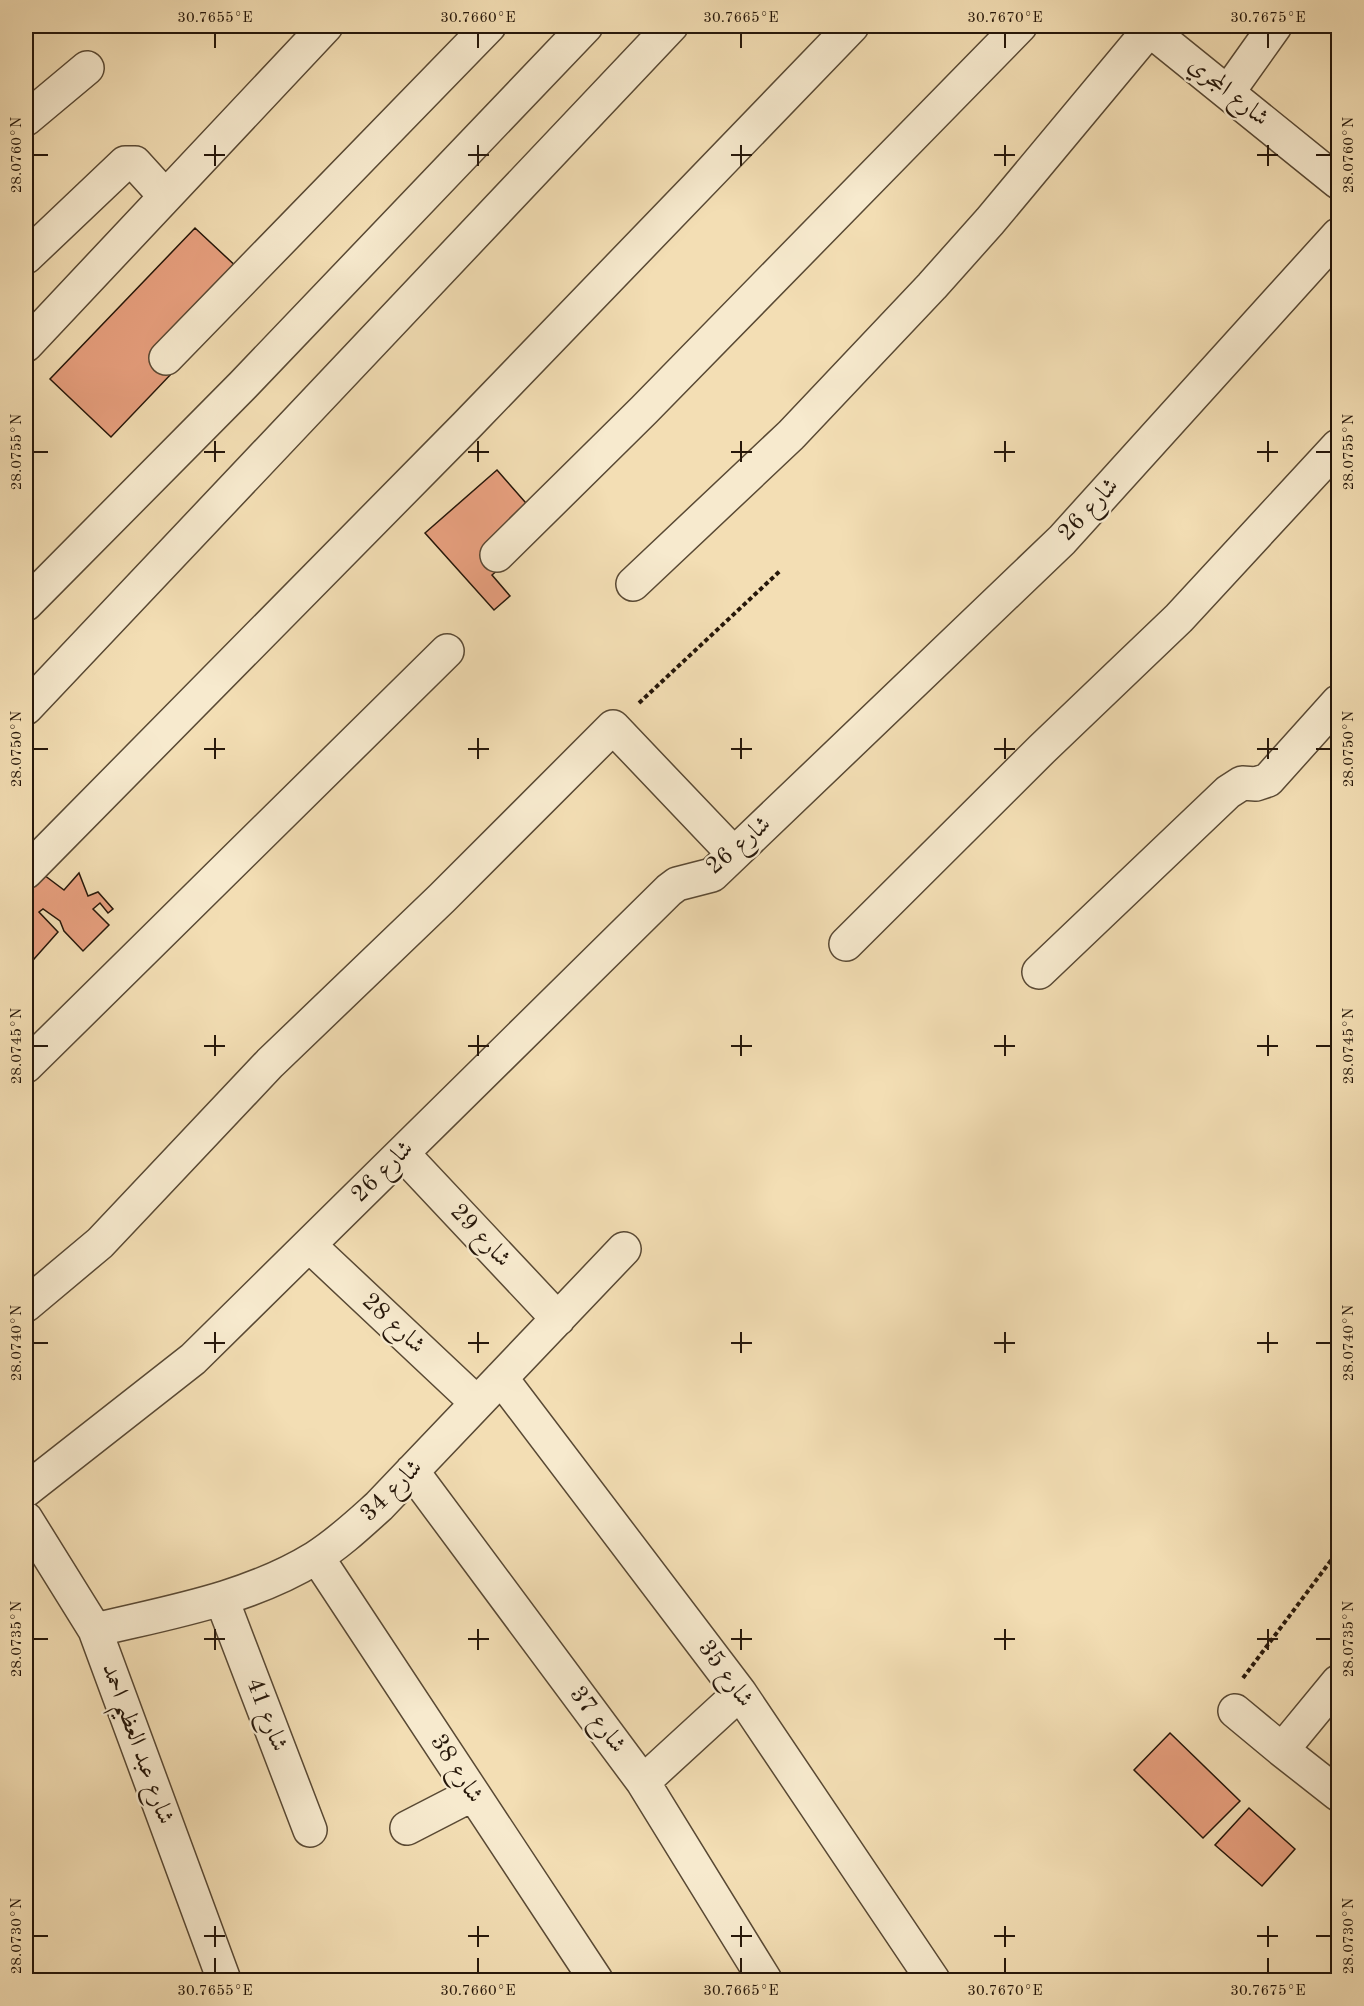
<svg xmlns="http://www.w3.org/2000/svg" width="1364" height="2006" font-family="'Old Standard TT',Amiri,serif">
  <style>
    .building { fill: #e8a07f; stroke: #26170a; stroke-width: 1.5 }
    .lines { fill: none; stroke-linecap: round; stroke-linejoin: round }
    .minor-casing { stroke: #594934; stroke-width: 36 }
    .path { stroke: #26170a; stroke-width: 4; stroke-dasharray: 4.5 3; stroke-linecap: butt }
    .minor { stroke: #f7eace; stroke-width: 33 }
    .ticks { fill: none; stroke: #26170a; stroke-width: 2 }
    .labels { text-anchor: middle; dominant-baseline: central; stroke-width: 4.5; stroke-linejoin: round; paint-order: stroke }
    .street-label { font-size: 24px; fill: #26170a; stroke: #f7eace }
    .neatline { fill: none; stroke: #26170a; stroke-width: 2 }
    .ticks-label { font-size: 15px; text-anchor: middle; fill: #26170a }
  </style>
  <rect width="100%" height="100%" fill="#f3deb4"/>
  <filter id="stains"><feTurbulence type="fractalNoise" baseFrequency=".00333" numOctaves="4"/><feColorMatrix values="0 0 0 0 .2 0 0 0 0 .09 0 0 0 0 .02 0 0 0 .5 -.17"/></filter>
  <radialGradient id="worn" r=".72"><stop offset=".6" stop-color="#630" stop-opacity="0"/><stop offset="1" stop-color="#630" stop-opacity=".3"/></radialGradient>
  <path class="building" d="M195,228L256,285L111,437L50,379Z
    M497,470L547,527L492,575L510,596L494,610L425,533Z
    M40,872L64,890L79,873L88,896L98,892L113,909L108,913L100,903L93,909L109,925L83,951L64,931L60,921L43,909L39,912L58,932L26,968V886Z
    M1170,1733L1240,1801L1203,1838L1134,1770Z
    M1249,1808L1295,1849L1262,1886L1215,1845Z"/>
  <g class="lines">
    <g class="minor-casing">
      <path id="minor" d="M1145,26L1338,182
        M1228,92L1275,26
        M26,119L87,68
        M26,257L125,163H135L165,196
        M26,345L326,26
        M166,358L489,26
        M497,555L644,410L1020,26
        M633,584L791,435L932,286L990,221L1150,29
        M26,604L243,385L586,26
        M26,708L671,26
        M26,872L466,426L852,26
        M846,944L1042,749L1179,618L1338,446
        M1039,972L1228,792L1242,783L1256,784L1268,780L1338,702
        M26,1066L447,651
        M402,1153L558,1319
        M309,1245L477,1403
        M26,1305L100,1243L270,1063L442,898L613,727L734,854
        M501,1378L740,1693L933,1980
        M412,1471L643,1782L765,1980
        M26,1490L193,1359L669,890L677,884L712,875L734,854L1062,540L1338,235
        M26,1519L95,1630L224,1980
        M317,1557L596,1980
        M222,1600L310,1830
        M95,1630C170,1612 248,1599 315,1558C339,1543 359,1524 379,1506L624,1249
        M1235,1711L1282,1750L1338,1794
        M1282,1750L1338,1682
        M643,1782L740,1693
        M407,1828L473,1794"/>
    </g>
    <path class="path" d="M639,703L781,570
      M1243,1678L1338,1551"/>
    <use href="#minor" class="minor"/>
  </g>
  <path class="ticks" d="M215,33V48M478,33V48M741,33V48M1005,33V48M1268,33V48M215,145V166M478,145V166M741,145V166M1005,145V166M1268,145V166M33,155H48M204,155H225M468,155H489M731,155H752M994,155H1015M1257,155H1278M1316,155H1331M215,441V462M478,441V462M741,441V462M1005,441V462M1268,441V462M33,452H48M204,452H225M468,452H489M731,452H752M994,452H1015M1257,452H1278M1316,452H1331M215,738V759M478,738V759M741,738V759M1005,738V759M1268,738V759M33,749H48M204,749H225M468,749H489M731,749H752M994,749H1015M1257,749H1278M1316,749H1331M215,1035V1056M478,1035V1056M741,1035V1056M1005,1035V1056M1268,1035V1056M33,1046H48M204,1046H225M468,1046H489M731,1046H752M994,1046H1015M1257,1046H1278M1316,1046H1331M215,1332V1353M478,1332V1353M741,1332V1353M1005,1332V1353M1268,1332V1353M33,1343H48M204,1343H225M468,1343H489M731,1343H752M994,1343H1015M1257,1343H1278M1316,1343H1331M215,1629V1650M478,1629V1650M741,1629V1650M1005,1629V1650M1268,1629V1650M33,1639H48M204,1639H225M468,1639H489M731,1639H752M994,1639H1015M1257,1639H1278M1316,1639H1331M215,1926V1947M478,1926V1947M741,1926V1947M1005,1926V1947M1268,1926V1947M33,1936H48M204,1936H225M468,1936H489M731,1936H752M994,1936H1015M1257,1936H1278M1316,1936H1331M215,1958V1973M478,1958V1973M741,1958V1973M1005,1958V1973M1268,1958V1973"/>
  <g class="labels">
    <g class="street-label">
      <text transform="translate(1228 92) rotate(39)">شارع المجري</text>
      <text transform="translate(1089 510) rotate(-47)">شارع 26</text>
      <text transform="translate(739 846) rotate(-40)">شارع 26</text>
      <text transform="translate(383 1172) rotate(-45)">شارع 26</text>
      <text transform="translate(480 1236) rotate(47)">شارع 29</text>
      <text transform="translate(393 1324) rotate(43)">شارع 28</text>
      <text transform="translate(392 1491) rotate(-45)">شارع 34</text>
      <text transform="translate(725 1674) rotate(54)">شارع 35</text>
      <text transform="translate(266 1715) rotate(69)">شارع 41</text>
      <text transform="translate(597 1720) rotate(53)">شارع 37</text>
      <text transform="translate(137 1744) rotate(70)">شارع عبد العظيم احمد</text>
      <text transform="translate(456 1769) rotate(57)">شارع 38</text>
    </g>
  </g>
  <rect width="1364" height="2006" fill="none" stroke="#f3deb4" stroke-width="66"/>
  <rect x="33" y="33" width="1298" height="1940" class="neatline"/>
  <g class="ticks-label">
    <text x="215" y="22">30.7655°E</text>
    <text x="478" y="22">30.7660°E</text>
    <text x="741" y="22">30.7665°E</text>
    <text x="1005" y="22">30.7670°E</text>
    <text x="1268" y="22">30.7675°E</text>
    <text transform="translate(16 155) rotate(-90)" y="5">28.0760°N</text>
    <text transform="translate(1348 155) rotate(-90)" y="5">28.0760°N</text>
    <text transform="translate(16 452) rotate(-90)" y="5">28.0755°N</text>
    <text transform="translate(1348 452) rotate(-90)" y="5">28.0755°N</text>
    <text transform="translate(16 749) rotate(-90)" y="5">28.0750°N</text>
    <text transform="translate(1348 749) rotate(-90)" y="5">28.0750°N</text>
    <text transform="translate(16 1046) rotate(-90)" y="5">28.0745°N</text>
    <text transform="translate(1348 1046) rotate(-90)" y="5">28.0745°N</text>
    <text transform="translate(16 1343) rotate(-90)" y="5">28.0740°N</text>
    <text transform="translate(1348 1343) rotate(-90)" y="5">28.0740°N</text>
    <text transform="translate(16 1639) rotate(-90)" y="5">28.0735°N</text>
    <text transform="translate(1348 1639) rotate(-90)" y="5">28.0735°N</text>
    <text transform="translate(16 1936) rotate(-90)" y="5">28.0730°N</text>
    <text transform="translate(1348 1936) rotate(-90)" y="5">28.0730°N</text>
    <text x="215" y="1995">30.7655°E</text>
    <text x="478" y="1995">30.7660°E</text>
    <text x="741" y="1995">30.7665°E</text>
    <text x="1005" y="1995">30.7670°E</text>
    <text x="1268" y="1995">30.7675°E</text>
  </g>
  <rect width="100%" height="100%" filter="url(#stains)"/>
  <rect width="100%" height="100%" fill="url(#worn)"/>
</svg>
